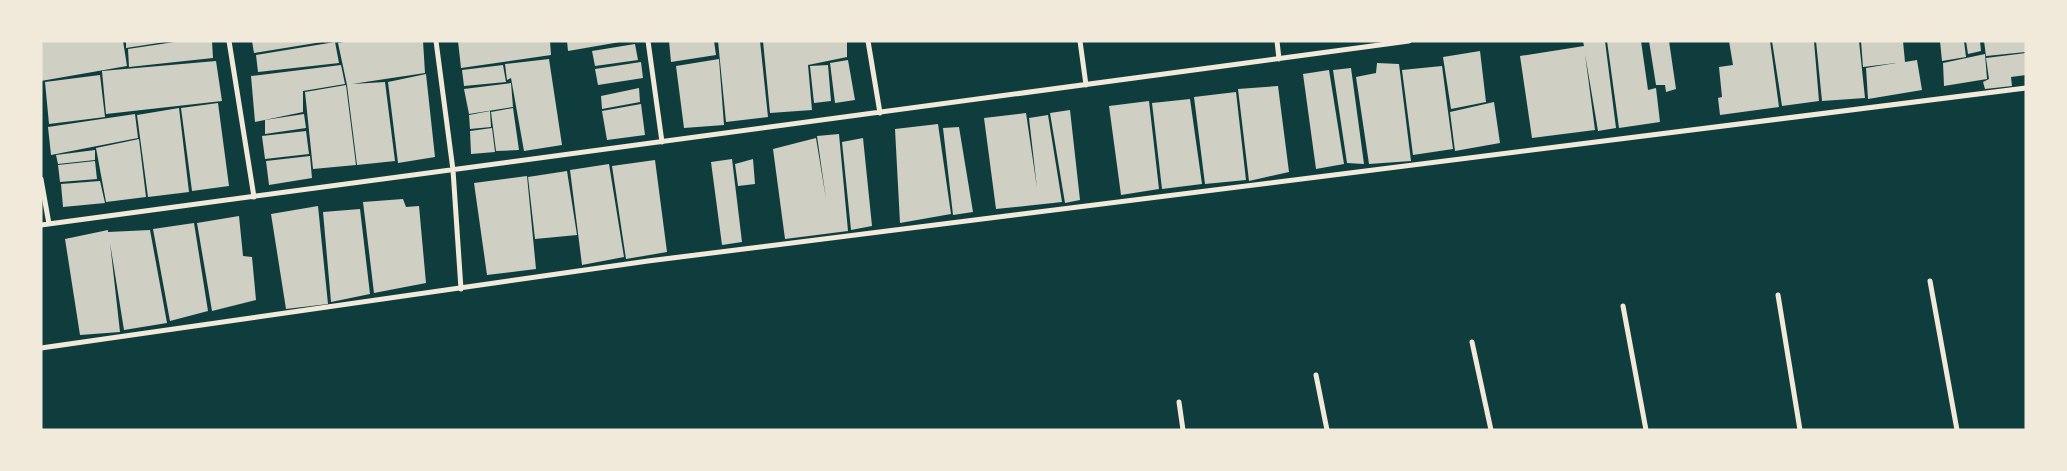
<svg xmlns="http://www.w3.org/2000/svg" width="2067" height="471" font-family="Ubuntu,sans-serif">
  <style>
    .building { fill: #cfcfc3 }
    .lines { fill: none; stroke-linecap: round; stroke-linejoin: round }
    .minor { stroke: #f1e9da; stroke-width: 5 }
  </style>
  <rect width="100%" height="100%" fill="#0f3d3e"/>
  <path class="building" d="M41,41H123L127,66L41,81Z
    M126,41H165V42L126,48Z
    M181,41H212L213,58L129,67L128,49Z
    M252,41H322V42L254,53Z
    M349,41H423L425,73L352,84L385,82L395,161L357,165L347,85L338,43Z
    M458,41H550L551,55L461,68Z
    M567,41H620V42L568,51Z
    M669,41H714L716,55L671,62Z
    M718,41H760L768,117L726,122Z
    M763,41H847V57L808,65L812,110L770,113Z
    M1583,41H1605L1616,128L1598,131L1585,54L1595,130L1532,138L1520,56L1584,46Z
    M1607,41H1641L1648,90L1656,88L1660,122L1619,128Z
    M1649,41H1669L1676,89L1666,92L1665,85H1656Z
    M1729,41H1770L1779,107L1720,115L1718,98L1722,97L1719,67L1733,65Z
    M1772,41H1814L1819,101L1782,106Z
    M1816,41H1859L1865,98L1822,101Z
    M1861,41H1903L1905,62L1917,60L1922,90L1868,99L1866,68L1896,63L1863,67Z
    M1940,41H1964L1966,57L1942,61Z
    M1966,41H1980L1981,51L1968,54Z
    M1984,41H2026V52L1986,56Z
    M335,42L339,63L258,72L256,55Z
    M635,44L638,60L595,66L592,51Z
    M1480,51L1486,102L1451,109L1443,57Z
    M2026,53V75L2011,77L2012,86L1985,89L1983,82L1989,79L1986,58Z
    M1985,54L1987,79L1944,86L1943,63Z
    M549,59L562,145L524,151L511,78L507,80L505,64Z
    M719,59L724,125L684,128L676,66Z
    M848,60L855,100L835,103L830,63Z
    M216,61L222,101L106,114L102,71Z
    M641,62L643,78L598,85L595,69Z
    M1377,63L1399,64L1411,161L1369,164L1356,77L1376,73Z
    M341,65L345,84L303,91V112L255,122L251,76Z
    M503,65L506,82L464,86L462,70Z
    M828,65L831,101L814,103L810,66Z
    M1442,66L1453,149L1413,155L1402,70Z
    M1351,68L1364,164L1347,163L1333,70Z
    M1329,70L1344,164L1316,169L1303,74Z
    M426,74L435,157L398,163L388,82Z
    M100,75L105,117L49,124L45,82Z
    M511,83L513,107L469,114L464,89Z
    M346,85L356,165L313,169L305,92Z
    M1278,86L1289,172L1249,181L1238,89Z
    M639,88L640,102L602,109L601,96Z
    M1236,92L1246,180L1205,184L1194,97Z
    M1190,99L1202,184L1162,189L1152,103Z
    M1149,101L1159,189L1121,195L1109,106Z
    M1494,102L1500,143L1455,151L1450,112Z
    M218,103L229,186L192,191L181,108Z
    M641,104L645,135L607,140L602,111Z
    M179,108L189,192L148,197L137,115Z
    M513,108L519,150L496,151L491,112Z
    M1070,110L1080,200L1065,203L1050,113Z
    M490,111L491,127L470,129L469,115Z
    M1026,113L1037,188L1029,118L1048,115L1062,202L996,209L984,118Z
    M135,114L138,138L51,155L48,127Z
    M304,114L306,128L265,134V120Z
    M938,124L951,214L900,223L895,129Z
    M959,127L973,212L953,215L943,128Z
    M492,128L495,152L471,154L470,131Z
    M306,131L309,154L265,159L262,136Z
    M839,134L848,231L785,239L773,149L816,138L826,199L817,136Z
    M863,138L872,226L851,230L842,142Z
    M139,139L146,197L106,202L96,148Z
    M95,150V160L58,164L56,155Z
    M310,156L312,178L269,185L266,161Z
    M732,159L742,242L722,245L711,162Z
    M753,159L755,184L738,186L735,164Z
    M655,160L667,252L626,259L612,166Z
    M95,161L97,179L60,182L58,165Z
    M609,164L624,257L582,265L570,170Z
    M567,171L577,235L535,239L528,177Z
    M527,176L536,269L487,275L474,183Z
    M100,181L105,203L63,207L61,184Z
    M403,199L406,207L419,206L426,283L374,293L363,202Z
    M318,206L328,304L286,309L271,214Z
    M360,209L370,294L331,302L323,212Z
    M239,216L243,256L252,257L256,300L212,311L197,223Z
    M194,223L208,311L170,321L153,229Z
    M108,230V232L150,230L167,323L124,330L110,243L120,332L80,335L65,239Z"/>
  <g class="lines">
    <path class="minor" d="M229,41L254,197
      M436,41L453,170L461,289
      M648,41L662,142
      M868,41L880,113
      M1080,41L1086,85
      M1277,41L1279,59
      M41,179L49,224
      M41,225L1409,41
      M1930,281L1957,430
      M1778,295L1800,430
      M1623,306L1646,430
      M1472,342L1491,430
      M41,348L648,261L2026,88
      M1316,375L1327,430
      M1179,402L1183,430"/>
  </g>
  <rect width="2067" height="471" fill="none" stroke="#f1e9da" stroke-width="85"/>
</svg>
